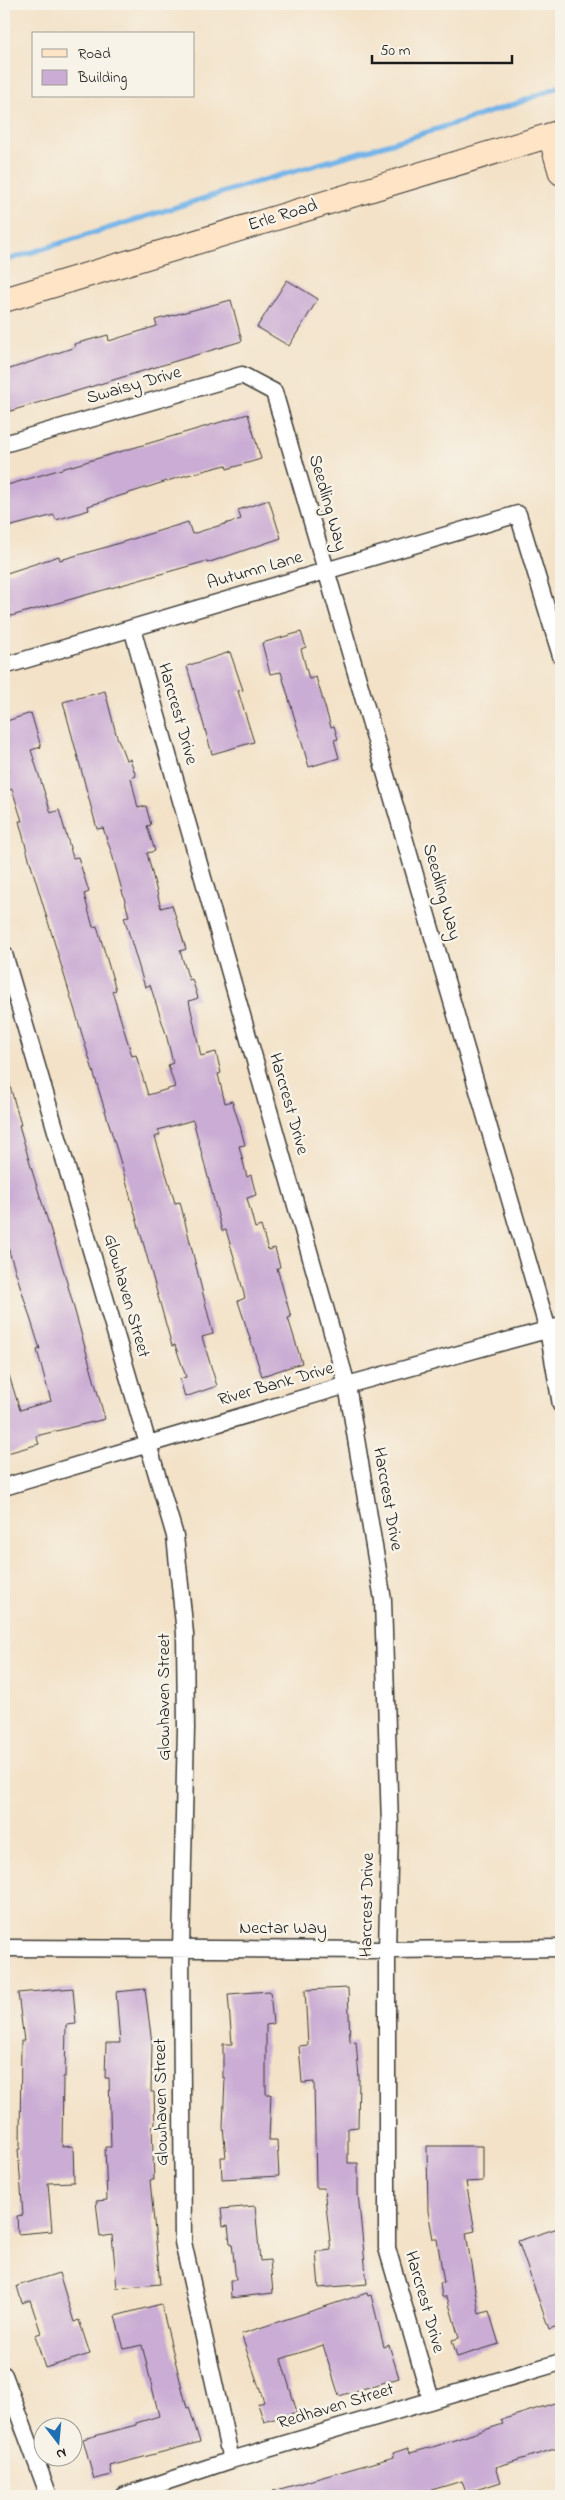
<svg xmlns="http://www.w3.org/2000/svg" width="565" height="2500" font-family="'Indie Flower',sans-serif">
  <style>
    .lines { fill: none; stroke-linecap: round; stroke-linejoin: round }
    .stream { stroke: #75b4e8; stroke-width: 5.5 }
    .building { fill: #caacd4 }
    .street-casing { stroke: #3c3a36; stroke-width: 19 }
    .secondary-casing { stroke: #3c3a36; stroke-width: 26 }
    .street { stroke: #fff; stroke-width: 16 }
    .secondary { stroke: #ffe4c6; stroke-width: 24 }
    .labels { text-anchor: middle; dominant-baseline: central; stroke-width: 5; stroke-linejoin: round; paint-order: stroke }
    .street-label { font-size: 18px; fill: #1c1c1c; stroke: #f7f3e8 }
  </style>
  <rect width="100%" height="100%" fill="#f7f3e8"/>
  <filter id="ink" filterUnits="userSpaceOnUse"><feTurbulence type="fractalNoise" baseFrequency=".02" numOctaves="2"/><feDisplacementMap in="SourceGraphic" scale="10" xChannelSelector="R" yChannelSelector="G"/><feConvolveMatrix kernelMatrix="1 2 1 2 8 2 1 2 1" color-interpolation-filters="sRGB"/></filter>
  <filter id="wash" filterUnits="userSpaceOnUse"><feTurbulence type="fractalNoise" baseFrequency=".0096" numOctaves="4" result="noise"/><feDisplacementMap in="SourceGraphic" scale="20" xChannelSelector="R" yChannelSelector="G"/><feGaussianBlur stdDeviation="1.12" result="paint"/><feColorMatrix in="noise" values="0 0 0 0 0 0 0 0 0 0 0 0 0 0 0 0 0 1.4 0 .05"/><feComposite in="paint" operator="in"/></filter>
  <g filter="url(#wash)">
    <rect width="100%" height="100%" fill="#f3e2c8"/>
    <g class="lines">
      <path class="stream" d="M4,261L240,187L412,137L518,103L561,86"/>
    </g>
    <g id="blocks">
      <path class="building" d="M287,280L318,299L289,346L257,327Z
        M231,300L242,341L4,413V371L75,347L74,344L108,335L109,341L157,326L155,320Z
        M248,414L261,459L227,469L226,465L180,477L88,506L89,510L56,520L54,515L4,528V486Z
        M269,500L281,538L207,563V561L4,618V574L59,556L60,560L103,548L188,522L192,534L241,519L238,510Z
        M301,632L306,647L301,649L309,679L316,677L331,727L334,726L338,739L334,740L339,758L309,767L281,672L270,674L262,643Z
        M230,652L243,690L238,691L254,742L212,754L187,666Z
        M105,691L116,734L126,760L130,759L136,776L131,778L138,808L146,806L151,825L147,826L155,851L147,853L161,908L172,905L186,949L180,951L189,980L192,979L198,998L189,1001L201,1056L216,1052L221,1073L218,1074L225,1103L232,1101L240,1126L245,1145L239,1146L247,1177L251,1175L256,1195L247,1198L255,1228L261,1226L268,1250L275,1248L280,1267L277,1268L291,1317L288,1318L302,1363L262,1376L238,1301L245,1298L238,1271L226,1230L222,1231L193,1120L158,1130L160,1135L155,1137L175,1203L180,1202L213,1334L202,1337L217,1386L185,1397L180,1379L186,1377L175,1345L172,1346L122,1167L28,855L19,821H22L12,789L7,791L4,779V773L9,771L4,754V722L31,713L41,747L31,750L51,813L59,810L73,858L78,857L89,892L84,894L93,927L97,926L116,990L112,991L132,1056L136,1055L148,1095L175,1087L168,1065L173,1063L166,1034L150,985L145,987L124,917L129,916L112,854L103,828L97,829L63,702Z
        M4,1079H8L21,1125H19L33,1174L64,1272L105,1419L36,1436L39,1444L4,1454V1370L7,1369L20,1410L51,1401L37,1350L40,1349L4,1235Z
        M73,1988L76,2024L66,2025L65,2077H63L62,2147L73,2146L74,2182L48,2183L52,2231L18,2234L17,2216L23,2215L18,2149H20L21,2041H24L18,1993Z
        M348,1988L350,2042L356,2041L359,2078L358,2127L348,2128V2163H358V2194L367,2284L319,2288L316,2252L331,2250L324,2188H316L314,2082L302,2083L299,2046L308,2045L305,1990Z
        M145,1989L152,2043L151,2092H154L155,2126H152L154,2180H150L160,2284L117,2288L112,2235L100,2237L96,2201L107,2200L105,2147H111L109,2078H105L106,2043H120L116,1992Z
        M270,1991L273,2024L266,2025V2094H271L269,2140H277L279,2176L222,2179L221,2157H226L223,2127L225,2078H223V2044H232L228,1994Z
        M427,2146H483V2181L466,2182L475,2231L466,2233L479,2314L489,2311L499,2344L457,2357L452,2340L459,2338L447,2297H442L440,2283H444L437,2239H433L428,2211Z
        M255,2206L260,2261L270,2260L273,2293L231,2298L230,2280H236L232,2243H230L228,2225L223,2226L221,2209Z
        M561,2227V2325L549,2329L518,2241Z
        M59,2273L74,2322L79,2320L90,2354L45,2368L35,2335L41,2333L30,2300L22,2303L17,2286Z
        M367,2293L368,2296L371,2295L384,2347L389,2345L399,2378L339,2396L323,2345L281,2359L297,2412L264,2422L258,2404L264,2402L241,2334Z
        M161,2304L187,2408L189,2407L200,2442L110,2466L112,2475L94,2479L83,2439L136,2425V2423L159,2416L142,2345L124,2349L115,2316Z
        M561,2401V2447L496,2467L501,2482L466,2493L462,2481L411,2496H273V2491L394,2457L393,2453L408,2448L410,2453L433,2447L503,2424L501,2420Z"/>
    </g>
  </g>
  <g filter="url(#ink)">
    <use href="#blocks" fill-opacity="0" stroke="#3c3a36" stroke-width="1"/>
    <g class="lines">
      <g class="street-casing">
        <path id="street" d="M4,444L242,375L274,392L548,1330L561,1405
          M132,628L347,1385L383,1600L390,1825L387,1950V2248L431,2400
          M4,666L518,514L561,656
          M4,954L175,1536L185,1634L186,1728L181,1949L183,2242L231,2460
          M4,1487L347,1385L561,1326
          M4,1948L387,1950L561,1948
          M4,2375L49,2496
          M123,2496L231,2460L561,2362"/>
      </g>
      <g class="secondary-casing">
        <path id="secondary" d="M550,135L561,173
          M4,300L561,132"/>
      </g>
      <use href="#street" class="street"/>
      <use href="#secondary" class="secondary"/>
    </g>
  </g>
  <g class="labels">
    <g class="street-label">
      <text transform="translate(283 216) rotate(-17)">Erle Road</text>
      <text transform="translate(134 386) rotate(-16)">Swaisy Drive</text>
      <text transform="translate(327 503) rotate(74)">Seedling Way</text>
      <text transform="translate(255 571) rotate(-16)">Autumn Lane</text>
      <text transform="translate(177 714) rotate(74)">Harcrest Drive</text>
      <text transform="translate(441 892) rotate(74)">Seedling Way</text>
      <text transform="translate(288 1104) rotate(74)">Harcrest Drive</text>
      <text transform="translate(126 1296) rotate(74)">Glowhaven Street</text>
      <text transform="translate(276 1385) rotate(-16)">River Bank Drive</text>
      <text transform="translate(387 1499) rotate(80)">Harcrest Drive</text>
      <text transform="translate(165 1697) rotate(-90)">Glowhaven Street</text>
      <text transform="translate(368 1905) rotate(-89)">Harcrest Drive</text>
      <text x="283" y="1929">Nectar Way</text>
      <text transform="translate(162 2102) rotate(-91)">Glowhaven Street</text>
      <text transform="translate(424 2302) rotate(74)">Harcrest Drive</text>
      <text transform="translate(336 2407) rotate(-17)">Redhaven Street</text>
    </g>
  </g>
  <rect width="565" height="2500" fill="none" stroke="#f7f3e8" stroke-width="20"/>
  <rect x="32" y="32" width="162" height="65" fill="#f7f3e8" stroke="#9f9d96"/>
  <rect x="42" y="49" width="25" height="8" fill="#ffe4c6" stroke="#9f9d96"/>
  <text x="78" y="58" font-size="15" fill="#1c1c1c">Road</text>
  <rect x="42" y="70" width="25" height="15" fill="#caacd4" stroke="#9f9d96"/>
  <text x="78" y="82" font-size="15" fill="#1c1c1c">Building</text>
  <g transform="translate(58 2442) rotate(164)"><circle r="24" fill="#f7f3e8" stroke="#9f9d96"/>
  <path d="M0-4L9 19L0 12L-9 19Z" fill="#1f6fb2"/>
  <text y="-8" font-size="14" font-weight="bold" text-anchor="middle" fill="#1c1c1c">N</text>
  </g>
  <path d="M372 55v8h140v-8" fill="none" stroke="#1c1c1c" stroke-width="2.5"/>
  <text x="380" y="55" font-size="15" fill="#1c1c1c" stroke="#f7f3e8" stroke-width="4" paint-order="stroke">50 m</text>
</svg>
